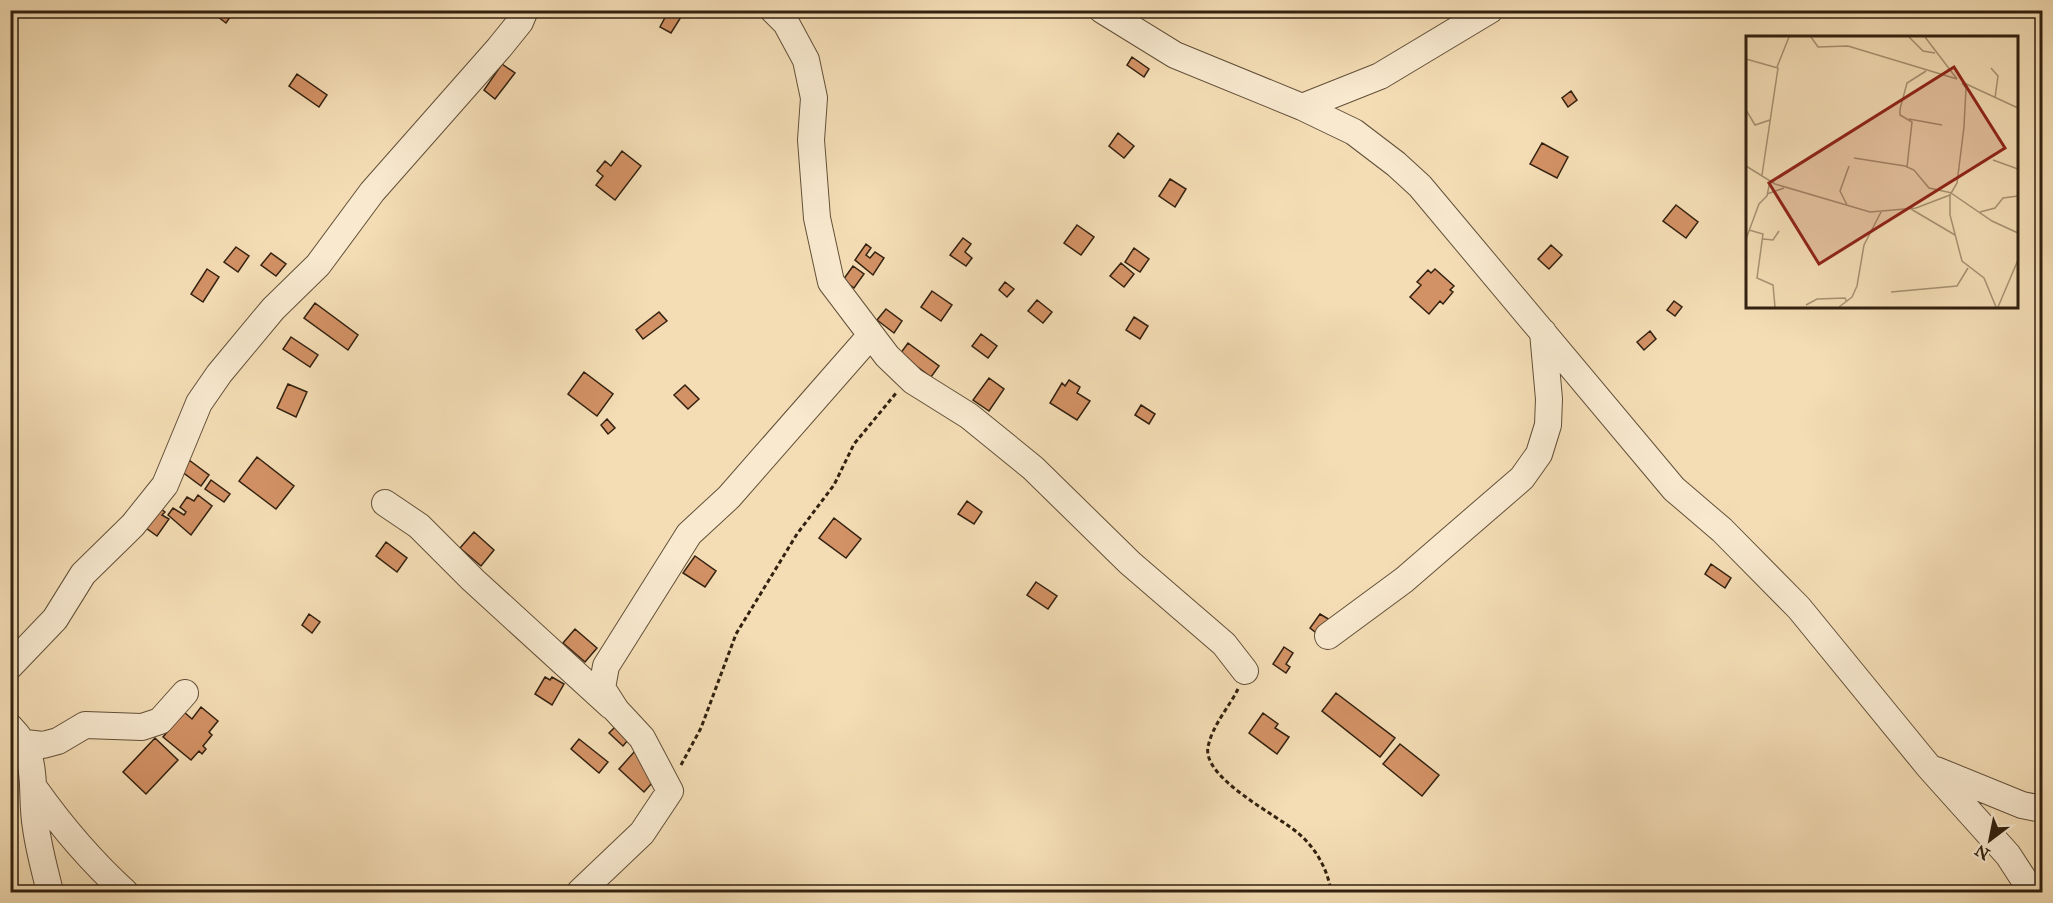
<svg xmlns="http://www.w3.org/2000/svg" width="2053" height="903" font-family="'IM FELL Great Primer',serif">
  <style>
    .building { fill: #d39265; stroke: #322110; stroke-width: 1.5 }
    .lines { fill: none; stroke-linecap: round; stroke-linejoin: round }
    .minor-casing { stroke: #625039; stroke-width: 28 }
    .path { stroke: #322110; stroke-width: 3; stroke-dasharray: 4.5 3; stroke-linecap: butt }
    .minor { stroke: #f8e9cf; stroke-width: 26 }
    .inset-road { fill: none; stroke: #a69273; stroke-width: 1.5 }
    .view { fill: #8f2418; fill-opacity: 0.15; stroke: #8f2418; stroke-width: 3 }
    .inset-edge { fill: none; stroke: #322110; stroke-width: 3 }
  </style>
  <rect width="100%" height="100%" fill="#f4ddb5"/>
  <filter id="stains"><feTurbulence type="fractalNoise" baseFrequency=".00333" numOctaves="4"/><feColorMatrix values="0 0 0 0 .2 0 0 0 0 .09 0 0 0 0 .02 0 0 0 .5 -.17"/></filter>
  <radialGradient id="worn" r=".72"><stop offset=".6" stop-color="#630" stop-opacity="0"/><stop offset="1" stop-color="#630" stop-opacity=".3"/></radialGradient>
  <path class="building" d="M209,10H235L226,23Z
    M669,10L681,17L671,33L660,27Z
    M1132,57L1149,69L1144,77L1127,65Z
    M502,64L515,73L495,99L484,90Z
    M297,74L327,95L319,107L289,86Z
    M1571,91L1577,100L1568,107L1562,98Z
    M1118,133L1134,146L1124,158L1109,146Z
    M1542,143L1568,157L1557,178L1530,164Z
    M622,151L641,166L615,200L596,185L603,176L597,171L605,161L611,166Z
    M1170,179L1186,189L1175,207L1159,196Z
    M1676,205L1698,222L1686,238L1663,221Z
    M1077,225L1094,237L1081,255L1064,243Z
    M963,238L971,244L965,252L972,258L966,266L950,255Z
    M866,244L871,248L866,255L870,258L875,252L884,258L873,275L855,260Z
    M1551,245L1562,255L1549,269L1538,259Z
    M236,247L249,256L238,272L224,262Z
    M1134,248L1149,259L1140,272L1125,262Z
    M271,253L286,264L276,276L261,265Z
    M1121,263L1134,274L1124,287L1110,276Z
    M853,266L864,274L854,288L843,280Z
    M207,269L219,277L203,302L191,294Z
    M1435,269L1454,286L1450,290L1453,292L1443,304L1440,301L1429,314L1410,297L1421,285L1417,282L1428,270L1431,273Z
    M1005,282L1014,289L1007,297L999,290Z
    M932,291L952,305L941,321L921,307Z
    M1037,300L1052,312L1043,323L1028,311Z
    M1674,301L1682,307L1675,316L1667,310Z
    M315,303L358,335L348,350L304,318Z
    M886,309L902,321L894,333L877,320Z
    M659,312L667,321L643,339L636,330Z
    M1134,317L1148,326L1140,339L1126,330Z
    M1650,331L1656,339L1644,350L1637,342Z
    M981,334L997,346L988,358L972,346Z
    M291,337L318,355L310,367L283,349Z
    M908,343L939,366L931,377L900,354Z
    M584,372L613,394L597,416L568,394Z
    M989,378L1004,389L989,411L973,400Z
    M1069,380L1080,387L1077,393L1090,401L1077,420L1050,403L1062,383L1065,386Z
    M288,384L307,392L296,417L277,408Z
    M685,385L699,399L688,409L674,395Z
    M1141,405L1155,414L1149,424L1135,415Z
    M607,419L615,428L608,434L601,425Z
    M257,457L294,486L276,509L239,481Z
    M189,460L209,475L201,486L181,471Z
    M211,480L230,494L224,502L205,489Z
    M198,495L212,506L191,535L168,515L173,508L184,515L186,512L180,507L187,497L194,501Z
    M967,501L982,512L974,524L958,514Z
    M160,508L165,512L162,515L169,519L157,536L146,528Z
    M834,518L861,539L846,558L819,538Z
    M474,532L494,550L481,566L460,548Z
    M386,542L407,558L397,572L376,556Z
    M695,556L716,571L705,587L683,573Z
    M1711,564L1731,578L1725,588L1705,574Z
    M1036,582L1057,596L1048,609L1027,595Z
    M309,614L320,622L312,633L302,625Z
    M1320,614L1330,620L1319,635L1310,628Z
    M575,629L597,648L585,662L563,643Z
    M1284,647L1293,653L1286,664L1290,667L1286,673L1273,664Z
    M545,677L550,680L552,677L564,684L552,705L535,694Z
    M1336,693L1395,738L1380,757L1322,711Z
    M201,707L218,721L209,732L212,735L203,746L206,749L202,754L199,751L191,760L163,737L184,712L192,719Z
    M1263,713L1278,724L1275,728L1289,737L1277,754L1249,733Z
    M615,727L628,740L623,746L609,733Z
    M155,738L178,760L146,794L123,772Z
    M579,739L608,762L599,773L571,749Z
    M1400,744L1439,775L1422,796L1383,764Z
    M635,751L660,774L644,792L619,769Z"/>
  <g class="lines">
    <g class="minor-casing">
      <path id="minor" d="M773,10L786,23L806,60L814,98L811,140L817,218L831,282L887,356L913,381L969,416L1033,468L1130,563L1224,644L1245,671
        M1102,10L1175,55L1302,107L1354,132L1396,164L1420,186L1674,489L1722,530L1799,608L1929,767L2008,855L2032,892
        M1302,107L1380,76L1490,10
        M385,503L419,526L473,580L611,706
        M1328,636L1404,580L1522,478L1539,454L1548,425L1549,399L1543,332
        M10,666L55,619L83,574L133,525L165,485L199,403L219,374L273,309L318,265L372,192L499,48L520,22L525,10
        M10,727C42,759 29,788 36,828C39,850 45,871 50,892
        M25,743L43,745L58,741L85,725L142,727L160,721L185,693
        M1936,770L2022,805L2042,809
        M35,789C62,827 91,861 125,892
        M580,892L642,833L670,791L642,738L616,710L602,688L606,666L689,534L729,497L871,335"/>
    </g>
    <path class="path" d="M1238,689C1229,707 1212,726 1208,747C1202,778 1277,815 1298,833C1316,848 1328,870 1331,892
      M681,765L701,728L736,634L797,534L834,485L854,444L897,392"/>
    <use href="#minor" class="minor"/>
  </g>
  <g transform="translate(1746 36)">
    <rect width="272" height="272" fill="#f4ddb5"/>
    <path class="inset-road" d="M65,1L72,11L102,10L211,43M163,1L177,15L189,17M179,1L211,43M0,23L32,32L16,139M31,31L43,1M245,32L252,40L249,62M216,47L220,52L218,91L211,147L204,159V179L216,225L238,242L250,271M218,47L272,72M0,74L9,89L24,84M163,83L196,89M108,122L159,130L168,134L183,152L206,157M247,124L272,133M0,130L29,148L124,176L170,172L204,159M161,131L166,86L154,79V73L161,47L180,35M205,157L246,185L272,197M21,158L38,152M101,169L94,155L103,130M165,173L209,199M234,176L249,172L257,162L272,160M3,194L17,198L11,242L27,249L29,271M0,203L13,168L21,160L24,145M17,203L27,204L33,195M145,256L211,250L222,232M60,269L71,263L99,262L101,266M93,271L106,261L111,250L118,209L135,176M252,271L272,224"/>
    <path class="view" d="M208,31L259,112L73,228L23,147Z"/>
    <rect width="272" height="272" class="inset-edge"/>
  </g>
  <rect width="2053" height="903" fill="none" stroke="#f4ddb5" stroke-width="36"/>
  <rect x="12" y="12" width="2029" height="879" fill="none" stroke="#322110" stroke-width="3"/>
  <rect x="18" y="18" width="2017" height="867" fill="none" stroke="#322110" stroke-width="1.5"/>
  <g transform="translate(1990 840) rotate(212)" stroke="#f8e9cf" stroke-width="4.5" paint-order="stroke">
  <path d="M0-4.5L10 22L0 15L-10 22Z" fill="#322110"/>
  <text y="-9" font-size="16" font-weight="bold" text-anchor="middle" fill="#322110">N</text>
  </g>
  <rect width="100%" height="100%" filter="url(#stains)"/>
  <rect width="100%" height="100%" fill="url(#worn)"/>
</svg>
